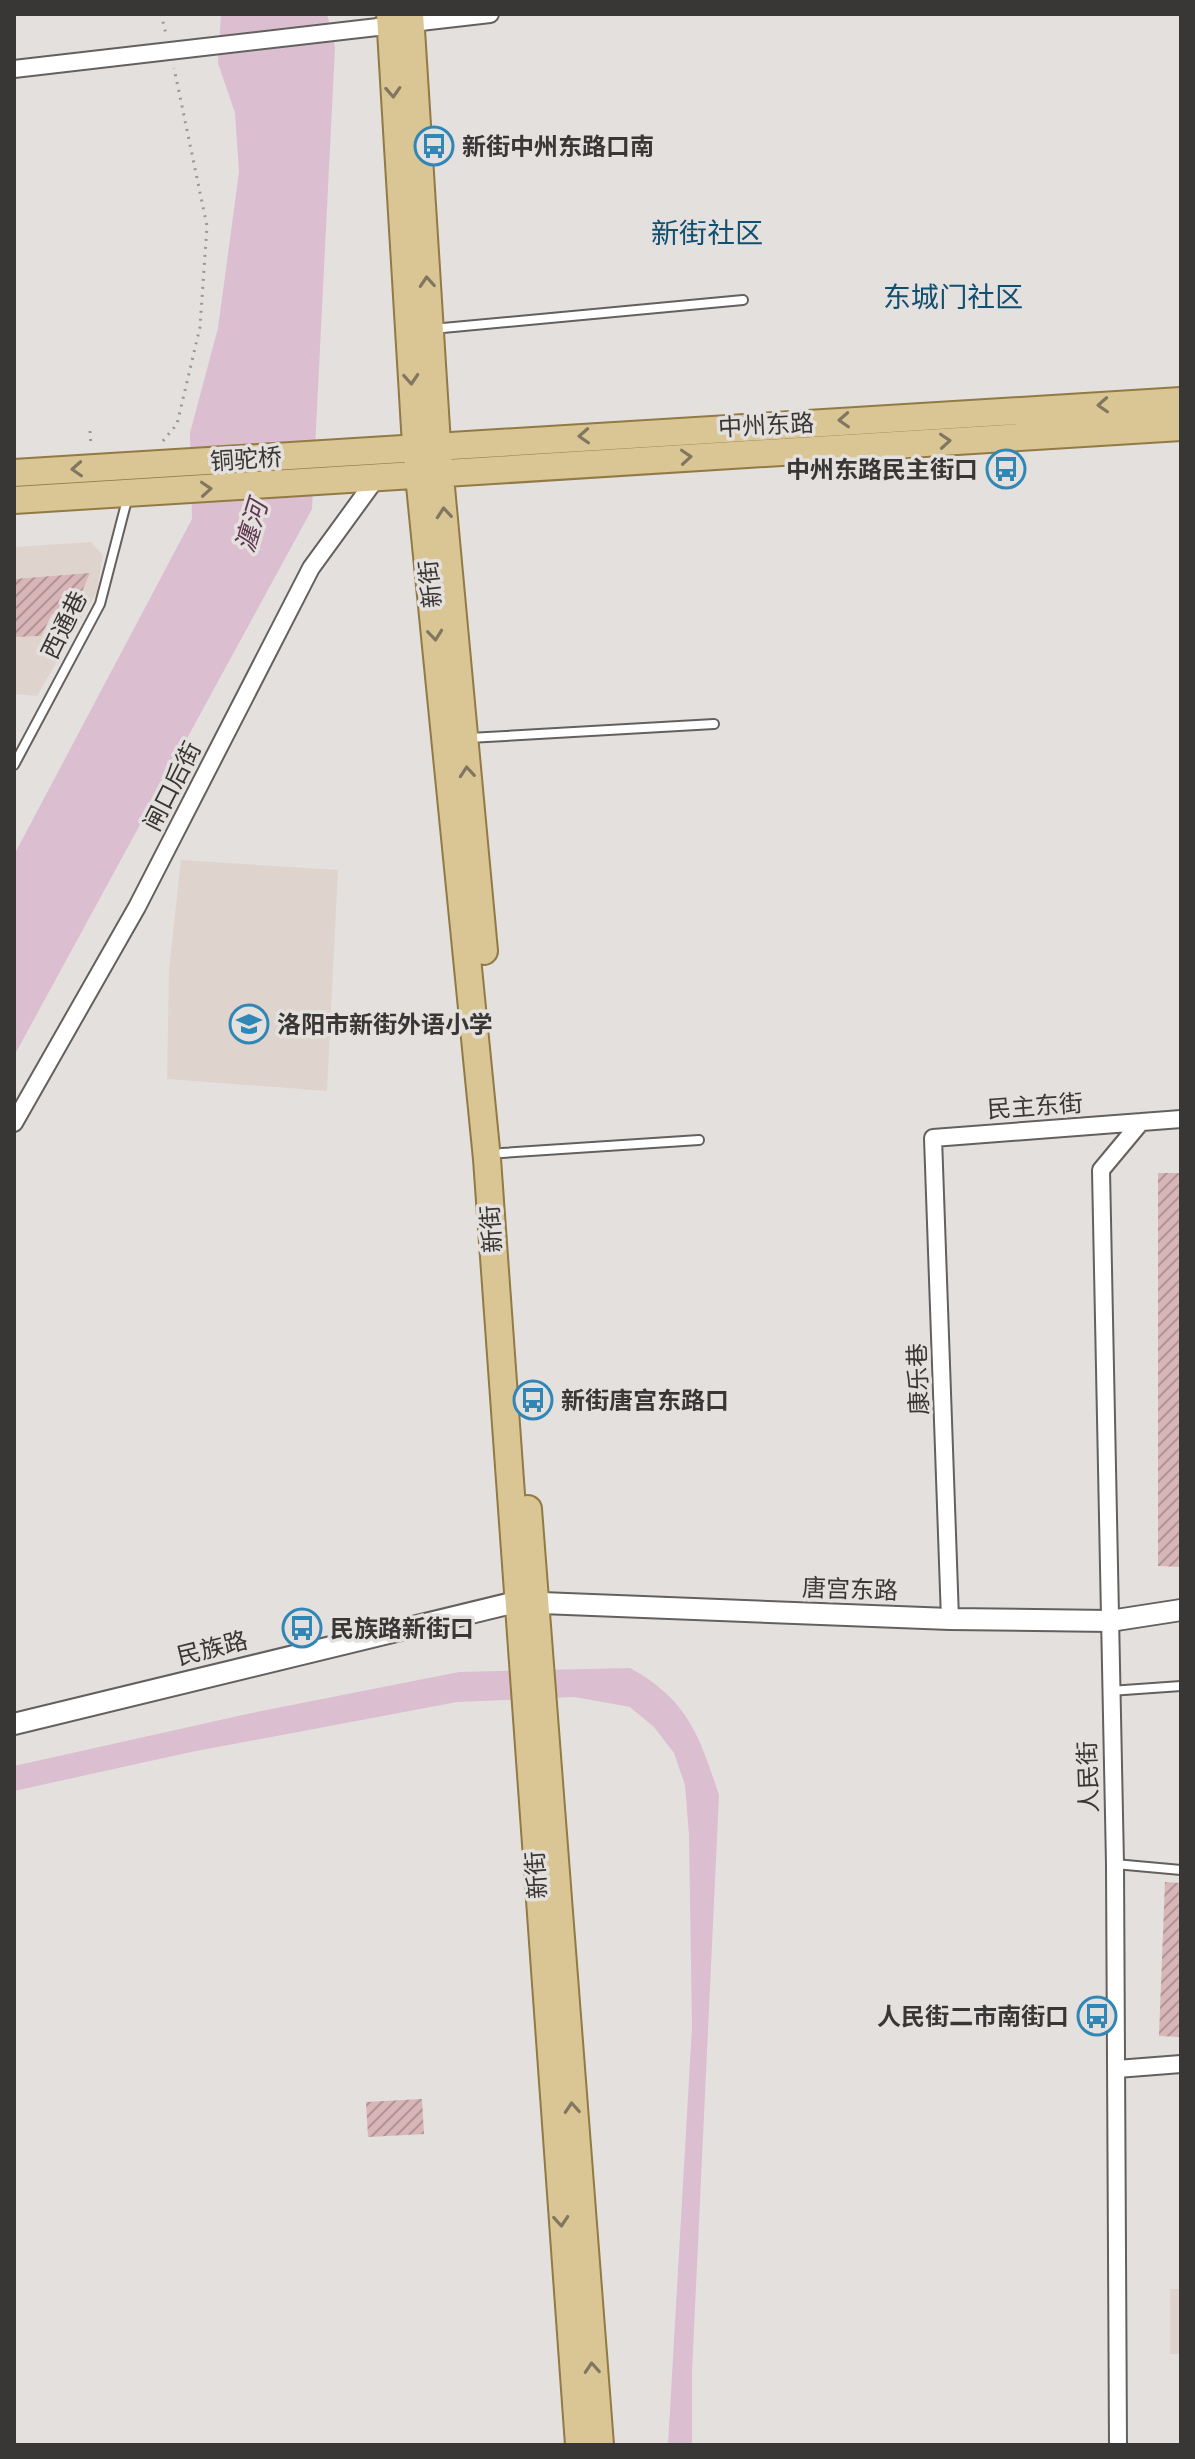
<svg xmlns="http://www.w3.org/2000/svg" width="1195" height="2459" font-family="Lora,'Noto Sans SC',serif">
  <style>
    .built { fill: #dfd4cd }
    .water { fill: #dbbecf }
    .building { fill: url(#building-hatch) }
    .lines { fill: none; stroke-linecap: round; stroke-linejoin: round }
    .service-casing { stroke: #63605e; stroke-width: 12 }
    .minor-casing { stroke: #63605e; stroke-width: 20 }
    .tertiary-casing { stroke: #63605e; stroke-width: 24 }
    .primary-casing { stroke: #917a44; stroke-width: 30 }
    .path { stroke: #9a9795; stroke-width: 3; stroke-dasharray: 2 6; stroke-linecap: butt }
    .service { stroke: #fff; stroke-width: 8 }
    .minor { stroke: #fff; stroke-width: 16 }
    .tertiary { stroke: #fff; stroke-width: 20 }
    .primary { stroke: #dac594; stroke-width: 26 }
    .oneway { stroke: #817760 }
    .labels { text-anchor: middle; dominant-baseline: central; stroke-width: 7; stroke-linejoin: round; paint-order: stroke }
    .poi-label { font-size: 24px; font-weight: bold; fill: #393736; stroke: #e4e0de; text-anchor: start }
    .street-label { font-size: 24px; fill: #393736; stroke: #e4e0de }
    .water-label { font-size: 26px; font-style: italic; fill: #603651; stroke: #e4e0de }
    .quarter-label { font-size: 28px; fill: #114f6f; stroke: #e4e0de }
  </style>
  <defs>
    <pattern id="building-hatch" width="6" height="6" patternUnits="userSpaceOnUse" patternTransform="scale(2)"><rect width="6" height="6" fill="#d8b5b6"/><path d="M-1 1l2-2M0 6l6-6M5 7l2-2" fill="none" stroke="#b09495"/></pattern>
  </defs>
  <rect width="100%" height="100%" fill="#e4e0de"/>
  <path class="built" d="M91,542L103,555L97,592L37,696L14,694V547Z
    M181,860L338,870L327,1091L167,1079L169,969Z
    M1170,2289H1181V2354H1170Z"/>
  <path class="water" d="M221,14H327L335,47L312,509L14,1056V855L192,519L190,433L218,328L239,172L235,113L218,63Z
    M630,1668C688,1700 699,1735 719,1795L692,2371V2445H668L692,2027L689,1835L685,1785L674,1753L654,1727L630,1707L575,1697L457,1702L191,1752L14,1791V1766L247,1714L459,1672Z"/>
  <path class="building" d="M90,573L73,613L52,614L41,636L14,637V579Z
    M1158,1173H1181V1567L1158,1566Z
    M1165,1882L1181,1883V2037L1159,2036Z
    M422,2099L424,2134L368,2137L366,2102Z"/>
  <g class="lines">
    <g class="service-casing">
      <path id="service" d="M432,329L743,300
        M469,738L714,724
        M14,765L100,604L128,496
        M502,1153L699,1140
        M1110,1691L1181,1686
        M1115,1864L1181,1870"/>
    </g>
    <g class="minor-casing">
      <path id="minor" d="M14,69L490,14
        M14,1123L137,907L311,568L378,476
        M950,1619L933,1138L1181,1119
        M1117,2069L1181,2064
        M1118,2445L1115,1864L1101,1170L1141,1122"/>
    </g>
    <g class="tertiary-casing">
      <path id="tertiary" d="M14,1724L516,1602L950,1619L1110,1621L1181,1610"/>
    </g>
    <g class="primary-casing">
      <path id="primary" d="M390,14L416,445L487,1159L579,2445
        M410,14L437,444L484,951
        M14,473L1181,401
        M14,500L1181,427
        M528,1509L600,2445"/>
    </g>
    <path class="path" d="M161,14L166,34
      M90,431L91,446
      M163,441L177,424L200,327L207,226L174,68"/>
    <use href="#service" class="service"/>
    <use href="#minor" class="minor"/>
    <use href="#tertiary" class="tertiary"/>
    <use href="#primary" class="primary"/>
  </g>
  <defs><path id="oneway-chevron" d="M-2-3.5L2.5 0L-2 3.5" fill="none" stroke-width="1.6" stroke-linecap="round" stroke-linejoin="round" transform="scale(2)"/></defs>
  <g class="oneway">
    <use href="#oneway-chevron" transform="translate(393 92) rotate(87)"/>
    <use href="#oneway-chevron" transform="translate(427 282) rotate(-94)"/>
    <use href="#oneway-chevron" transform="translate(411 379) rotate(86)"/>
    <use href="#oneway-chevron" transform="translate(1103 405) rotate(177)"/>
    <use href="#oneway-chevron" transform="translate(844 420) rotate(177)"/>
    <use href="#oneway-chevron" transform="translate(584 436) rotate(177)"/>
    <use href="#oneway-chevron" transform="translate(945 441) rotate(-4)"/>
    <use href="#oneway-chevron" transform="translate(686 457) rotate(-4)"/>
    <use href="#oneway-chevron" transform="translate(77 469) rotate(177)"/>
    <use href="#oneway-chevron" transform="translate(206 489) rotate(-4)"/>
    <use href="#oneway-chevron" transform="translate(444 513) rotate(-95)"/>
    <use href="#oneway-chevron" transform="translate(435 635) rotate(84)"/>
    <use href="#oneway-chevron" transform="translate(467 772) rotate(-95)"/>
    <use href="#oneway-chevron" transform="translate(572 2108) rotate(-94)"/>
    <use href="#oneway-chevron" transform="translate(561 2221) rotate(86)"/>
    <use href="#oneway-chevron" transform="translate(592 2368) rotate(-94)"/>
  </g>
  <defs>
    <g id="bus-ring" transform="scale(2)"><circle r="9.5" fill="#e4e0de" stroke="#3086b5" stroke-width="1.5"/><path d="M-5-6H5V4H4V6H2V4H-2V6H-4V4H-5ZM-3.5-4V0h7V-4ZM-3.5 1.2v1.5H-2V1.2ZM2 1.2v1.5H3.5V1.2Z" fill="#3086b5"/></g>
    <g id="school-ring" transform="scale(2)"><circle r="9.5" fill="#e4e0de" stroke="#3086b5" stroke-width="1.5"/><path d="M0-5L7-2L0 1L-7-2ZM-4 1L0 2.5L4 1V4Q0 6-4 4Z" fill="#3086b5"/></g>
  </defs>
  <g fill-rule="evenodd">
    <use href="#bus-ring" x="434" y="146"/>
    <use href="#bus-ring" x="1006" y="469"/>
    <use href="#school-ring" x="249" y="1024"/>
    <use href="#bus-ring" x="533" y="1400"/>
    <use href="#bus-ring" x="302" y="1628"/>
    <use href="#bus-ring" x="1097" y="2016"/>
  </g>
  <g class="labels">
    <g class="poi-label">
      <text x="462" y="146">新街中州东路口南</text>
      <text x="978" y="469" text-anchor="end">中州东路民主街口</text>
      <text x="277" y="1024">洛阳市新街外语小学</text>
      <text x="561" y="1400">新街唐宫东路口</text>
      <text x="330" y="1628">民族路新街口</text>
      <text x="1069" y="2016" text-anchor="end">人民街二市南街口</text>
    </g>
    <g class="street-label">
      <text transform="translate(766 425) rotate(-3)">中州东路</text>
      <text transform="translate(246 459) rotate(-4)">铜驼桥</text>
      <text transform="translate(430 584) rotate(-96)">新街</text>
      <text transform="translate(64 625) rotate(-64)">西通巷</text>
      <text transform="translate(172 786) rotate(-63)">闸口后街</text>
      <text transform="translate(1035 1106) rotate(-4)">民主东街</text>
      <text transform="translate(491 1229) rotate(-94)">新街</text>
      <text transform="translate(918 1379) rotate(-92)">康乐巷</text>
      <text transform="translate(850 1589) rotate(2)">唐宫东路</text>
      <text transform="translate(212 1648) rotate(-14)">民族路</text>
      <text transform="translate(1088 1777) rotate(-92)">人民街</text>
      <text transform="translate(536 1875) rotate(-94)">新街</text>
    </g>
    <g class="water-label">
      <text transform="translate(251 526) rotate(-73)">瀍河</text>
    </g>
    <g class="quarter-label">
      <text x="707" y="233">新街社区</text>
      <text x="953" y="297">东城门社区</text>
    </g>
  </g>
  <rect width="1195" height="2459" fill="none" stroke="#393736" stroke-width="32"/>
</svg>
